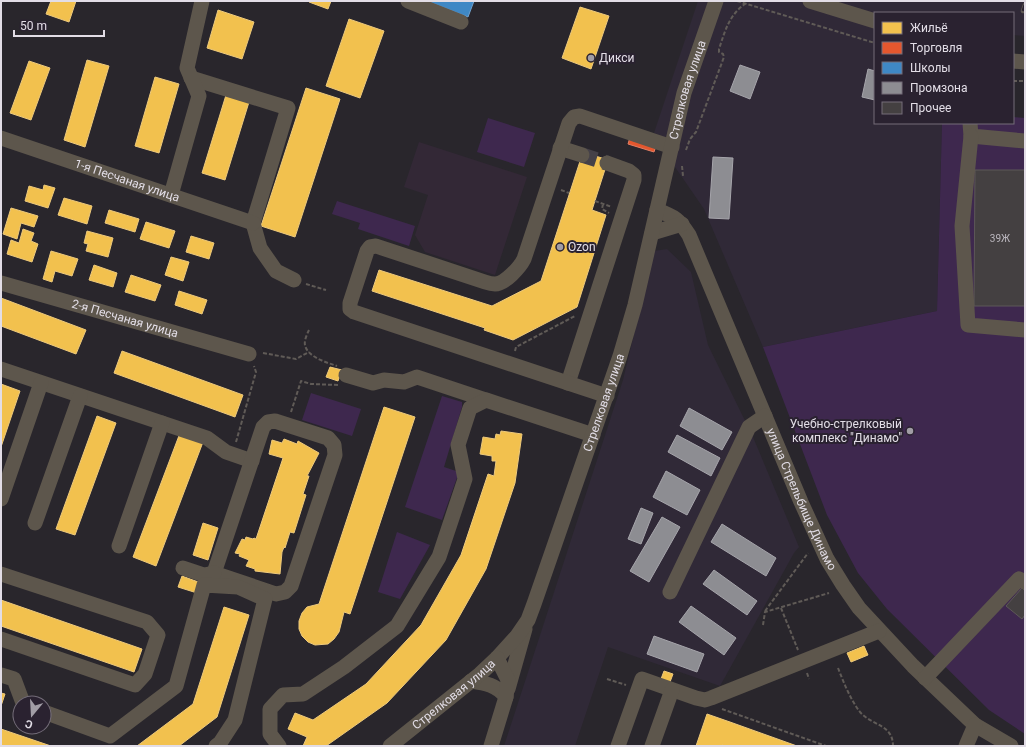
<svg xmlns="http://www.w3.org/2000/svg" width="1026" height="747" font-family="Roboto,sans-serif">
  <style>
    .industrial { fill: #302937 }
    .education { fill: #332836 }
    .green { fill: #3e284e }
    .homes { fill: #f2c14e; stroke: #edc97c }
    .shops { fill: #e4572e; stroke: #e37f65 }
    .schools { fill: #3f88c5; stroke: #70a2cf }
    .industry { fill: #8d8d92; stroke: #a6a5ab }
    .building { fill: #444041; stroke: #5d5858 }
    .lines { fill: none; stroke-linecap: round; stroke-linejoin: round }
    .minor-tunnel { stroke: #454148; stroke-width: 15; stroke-dasharray: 15 8; stroke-linecap: butt }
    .path { stroke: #605b57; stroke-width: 2; stroke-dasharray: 4 2; stroke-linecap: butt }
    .minor { stroke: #5d564c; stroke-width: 15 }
    .rail-casing { stroke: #5f5954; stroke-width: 4.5 }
    .rail { stroke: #2a2230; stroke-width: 3; stroke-dasharray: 9; stroke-linecap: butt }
    .poi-dot { fill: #a19da5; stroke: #2a2230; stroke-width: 1.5 }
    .labels { text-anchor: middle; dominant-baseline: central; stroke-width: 4; stroke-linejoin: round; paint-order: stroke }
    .number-label { font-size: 10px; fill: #bab6bd }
    .poi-label { font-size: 12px; fill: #e2dde6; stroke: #2a2230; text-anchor: start }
    .street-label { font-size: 12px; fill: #e2dde6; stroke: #2a2230 }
  </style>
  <rect width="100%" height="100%" fill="#29262c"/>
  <path class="industrial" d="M698,1H1025V36L1013,35V13H875V123H942L937,311L763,347L704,209L675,167L662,136L654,133Z
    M667,249L691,272L708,345L753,437L799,547L794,553L720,686L608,647L575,746H504L623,380L654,251Z"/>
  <path class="education" d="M419,142L527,177L495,275L425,252L415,235L428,195L404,187Z"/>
  <path class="green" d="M1013,117L1025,118V734L989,710L887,609L858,573L827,515L763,347L937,311L942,123H1013Z
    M488,118L535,133L524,167L477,152Z
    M337,201L415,226L409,246L358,229L360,223L332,214Z
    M311,393L361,409L352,436L302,420Z
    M442,396L462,402V407L444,467L459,472L442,520L405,507Z
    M397,532L430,545L400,599L378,592Z"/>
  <path class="homes" d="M51,1H76L69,22L46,14Z
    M309,1H331L328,9L309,2Z
    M580,7L609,16L591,69L562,58Z
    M218,10L254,22L242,59L207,48Z
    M349,19L384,31L360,98L326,86Z
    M87,60L109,66L85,147L64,140Z
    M29,61L50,68L31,120L10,113Z
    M155,77L179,84L159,153L135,146Z
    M306,88L340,99L295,237L261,226Z
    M226,95L249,102L225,180L202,173Z
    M583,152L608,160L592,210L606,215L577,307L513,340L484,330L485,328L372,291L379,270L492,306L541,281Z
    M44,185L55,188L48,208L25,201L29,186L43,190Z
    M64,198L92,206L87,224L58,215Z
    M11,208L38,216L34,227L21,223L17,239L3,234Z
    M109,210L139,219L135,232L105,223Z
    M146,222L175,231L169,248L140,239Z
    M23,229L34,233L31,241L38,244L32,262L7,254L11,240L19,243Z
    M87,231L113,238L108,257L86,251L88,244L84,243Z
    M191,236L214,243L209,259L186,252Z
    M51,251L78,259L72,276L55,271L52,282L43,279Z
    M171,257L189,262L183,281L165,275Z
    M94,265L117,273L113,287L89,280Z
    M131,275L161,285L155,301L125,292Z
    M179,291L207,300L202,314L175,305Z
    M1,298L86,330L76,354L1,326Z
    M122,351L243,395L235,417L114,373Z
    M330,367L342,370L338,381L326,377Z
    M1,384L20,391L1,447Z
    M384,407L415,417L350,614L344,612L339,632L334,639L328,644L315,645L308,642L302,636L299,629V621L302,613L307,607L319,604Z
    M97,416L116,423L75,535L56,529Z
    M501,431L522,434L515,483L486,569L446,640L387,703L326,746H303L307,737L288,729L295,713L313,720L366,684L421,625L461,555L488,474L494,476L496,461H492V456L480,454L483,437L495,439L496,434L500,435Z
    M180,433L203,442L156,566L133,557Z
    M284,439L297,444L298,441L319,453L307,476H309L303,494L306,495L294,533L290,532L285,548L284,547L282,552L280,574L255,571V569L246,566L249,560L239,556L240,554L235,553L242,539L245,540L246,537L253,539L254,538L256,539L283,458L269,454L272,440L282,443Z
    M203,523L218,528L208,560L193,555Z
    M182,576L201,583L197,593L178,587Z
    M1,600L142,649L134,672L1,626Z
    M224,607L249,615L217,717L179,746H137L193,704Z
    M864,646L868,655L851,662L847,653Z
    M664,671L673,674L670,682L661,679Z
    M1,693L5,694L1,706Z
    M707,714L730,722L797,746H725L722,745L721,746H696Z
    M1,729L51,746H1Z"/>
  <path class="shops" d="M631,134L657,143L654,152L628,144Z"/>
  <path class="schools" d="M427,1H474L468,17Z"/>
  <path class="industry" d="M740,65L760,72L750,99L730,91Z
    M868,69L875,71V100L862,97Z
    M713,157L733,158L729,219L709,218Z
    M689,408L732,432L722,450L680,426Z
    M677,435L720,458L711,476L668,452Z
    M666,471L700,490L687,515L653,497Z
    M641,508L653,513L641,544L628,539Z
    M662,517L680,527L649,582L630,571Z
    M722,524L776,558L766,576L711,542Z
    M714,570L757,601L747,615L703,584Z
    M691,606L736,638L724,655L679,622Z
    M654,636L704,654L697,672L647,654Z"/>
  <path class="building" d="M975,170H1025V306H974Z
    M1022,588L1025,591V615L1022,619L1006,606Z"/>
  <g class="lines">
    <path class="minor-tunnel" d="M582,155L607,163"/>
    <path class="path" d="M737,1L875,43
      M1013,81H1025
      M686,150L690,139L696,132L724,57L723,54L719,52V49C725,31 729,15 745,4
      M682,166L683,176
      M561,190L569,193
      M595,201L612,207
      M603,204L602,209L609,213
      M306,284L326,290
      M309,330C307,334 304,341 305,345C307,357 328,363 337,366
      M515,351L516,347L575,316
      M263,353L296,359L309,352
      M291,412L301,381L311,384L338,385
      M236,442L256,372L254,366
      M781,608L798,650
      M765,611L808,553
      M763,625L765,612L829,593
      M838,668C844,683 850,699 860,712C872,726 893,724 893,746
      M807,673L809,679
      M607,679L626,685
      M722,709L826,746"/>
    <g class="minor">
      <path d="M408,1L461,22"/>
      <path d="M810,1L875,21"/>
      <path d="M1013,61L1025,62"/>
      <path d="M191,78L288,108L253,223L260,248L276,271L294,280"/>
      <path d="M970,123L971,136L1025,141"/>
      <path d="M971,136L962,226L968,325L1025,330"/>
      <path id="s1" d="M1,138L253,223"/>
      <path d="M560,148L582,155"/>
      <path d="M171,195L199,96L187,68L202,1"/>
      <path id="s2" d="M657,210C675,217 679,219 689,235L801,502L827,559L843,585L859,608L913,666L975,725L1011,746"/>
      <path d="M652,233L682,224"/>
      <path id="s3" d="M1,283L249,354"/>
      <path d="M1,369L207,438L226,452L252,461"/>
      <path d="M346,375L373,383L384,380L404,382L417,377L486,400"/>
      <path d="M568,383L634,180V175L629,171L607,163"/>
      <path d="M607,396L354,312L350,309V303L367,251L370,247L376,246L485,282C488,283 492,284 495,284C505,284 520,267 524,259L569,123L574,117L580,116L672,147"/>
      <path d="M275,421L328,438L334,445L335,455L291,586L285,592L276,594L214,573L263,427L268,422Z"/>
      <path d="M1,499L41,383"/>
      <path d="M35,523L80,396"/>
      <path d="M119,546L162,423"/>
      <path d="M183,568L204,575L214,573"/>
      <path d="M1,574L147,622L158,635L145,674L135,685L1,639"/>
      <path d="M670,592L749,427L765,416"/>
      <path d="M1,675L14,679L23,703"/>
      <path d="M925,678L1019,579L1025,582"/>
      <path d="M471,681C485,683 497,685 506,697"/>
      <path d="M508,689L525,629"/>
      <path d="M44,712L110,736L176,686L204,585L238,587L265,599L235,720L220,743L216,746"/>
      <path d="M279,746L270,734V709L283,695L303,694L344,667L397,626L439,557L465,479L458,445L470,408L486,400L593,435"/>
      <path id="s4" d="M390,746L480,674L497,658L517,636L528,620L534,604L620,356L635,305L684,93L716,1"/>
      <path d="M491,746L506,697L508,680L497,658"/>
      <path d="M618,746L642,679L696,698L705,700L711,698L879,631"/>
      <path d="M652,746L672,690"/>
      <path d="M966,746L975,725"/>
    </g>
    <g class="rail-casing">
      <path id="rail" d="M1023,11L1025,5"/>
    </g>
    <use href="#rail" class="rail"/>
  </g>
  <g class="poi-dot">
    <circle cx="591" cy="58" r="4"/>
    <circle cx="560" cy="247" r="4"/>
    <circle cx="910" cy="431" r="4"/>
  </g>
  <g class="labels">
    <g class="number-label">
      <text x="1000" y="238">39Ж</text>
    </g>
    <g class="poi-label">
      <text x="599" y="58">Дикси</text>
      <text x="568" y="247">Ozon</text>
      <text x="902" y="424" text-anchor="end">Учебно-стрелковый<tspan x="902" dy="14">комплекс "Динамо"</tspan></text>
    </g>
    <g class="street-label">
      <text stroke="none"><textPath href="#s4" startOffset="742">Стрелковая улица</textPath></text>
      <text stroke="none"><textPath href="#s1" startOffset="133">1-я Песчаная улица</textPath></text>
      <text stroke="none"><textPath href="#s3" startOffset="129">2-я Песчаная улица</textPath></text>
      <text stroke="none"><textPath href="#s4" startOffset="418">Стрелковая улица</textPath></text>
      <text stroke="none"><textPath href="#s2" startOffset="329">улица Стрельбище Динамо</textPath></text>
      <text stroke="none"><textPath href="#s4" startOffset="82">Стрелковая улица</textPath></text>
    </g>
  </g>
  <rect width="1026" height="747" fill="none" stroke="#e2dde6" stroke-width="4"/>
  <rect x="874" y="12" width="140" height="112" fill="#2a2230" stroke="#746d79"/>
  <rect x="882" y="22" width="20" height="12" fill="#f2c14e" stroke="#746d79"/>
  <text x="910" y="32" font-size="12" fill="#e2dde6">Жильё</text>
  <rect x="882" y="42" width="20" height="12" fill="#e4572e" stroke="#746d79"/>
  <text x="910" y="52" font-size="12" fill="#e2dde6">Торговля</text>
  <rect x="882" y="62" width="20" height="12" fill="#3f88c5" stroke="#746d79"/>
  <text x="910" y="72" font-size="12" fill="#e2dde6">Школы</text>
  <rect x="882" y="82" width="20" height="12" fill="#8d8d92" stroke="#746d79"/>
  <text x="910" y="92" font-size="12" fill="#e2dde6">Промзона</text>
  <rect x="882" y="102" width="20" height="12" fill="#444041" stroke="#746d79"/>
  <text x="910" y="112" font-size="12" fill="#e2dde6">Прочее</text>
  <g transform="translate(32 715) rotate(198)"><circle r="19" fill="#2a2230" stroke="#746d79"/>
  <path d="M0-3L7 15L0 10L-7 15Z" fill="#a19da5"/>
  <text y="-6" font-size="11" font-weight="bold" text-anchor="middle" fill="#e2dde6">С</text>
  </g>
  <path d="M14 30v6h90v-6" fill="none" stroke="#e2dde6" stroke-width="2"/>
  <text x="20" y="30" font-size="12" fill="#e2dde6" stroke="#2a2230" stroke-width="3" paint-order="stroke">50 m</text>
</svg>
